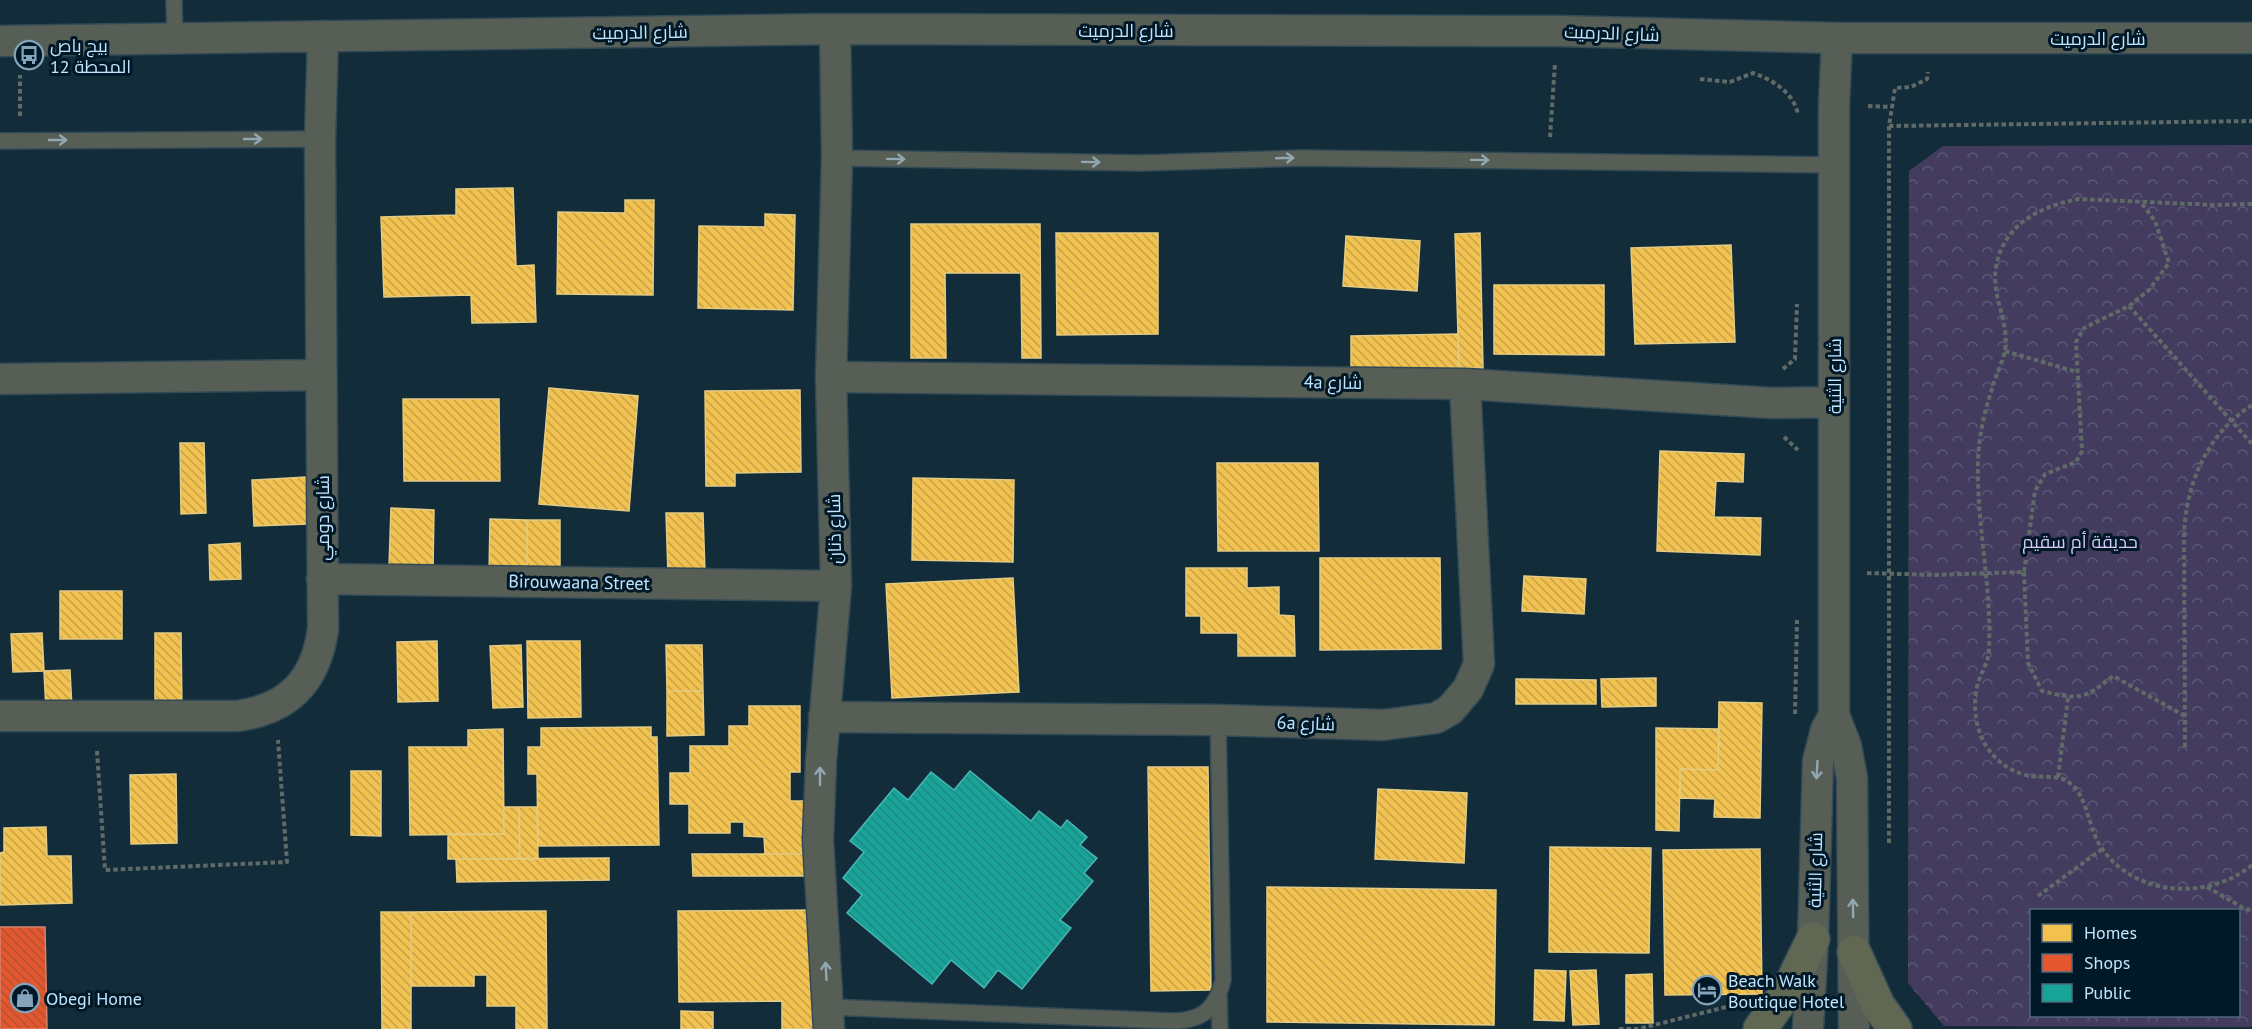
<svg xmlns="http://www.w3.org/2000/svg" width="2252" height="1029" font-family="'PT Sans',Cairo,sans-serif">
  <style>
    .forest { fill: url(#forest-crowns); fill-rule: evenodd }
    .homes { fill: url(#homes-back-hatch); stroke: #e3cc83; stroke-width: 1.5 }
    .shops { fill: url(#shops-back-hatch); stroke: #d9826d; stroke-width: 1.5 }
    .public { fill: url(#public-back-hatch); stroke: #4ab7b7; stroke-width: 1.5 }
    .lines { fill: none; stroke-linecap: round; stroke-linejoin: round }
    .lane-casing { stroke: #324956; stroke-width: 18 }
    .street-casing { stroke: #324956; stroke-width: 33 }
    .primary-casing { stroke: #324956; stroke-width: 36 }
    .path { stroke: #606a67; stroke-width: 4; stroke-dasharray: 4.5 3; stroke-linecap: butt }
    .lane { stroke: #575e55; stroke-width: 15 }
    .street { stroke: #575e55; stroke-width: 30 }
    .primary { stroke: #606854; stroke-width: 33 }
    .oneway { stroke: #91a8b2 }
    .labels { text-anchor: middle; dominant-baseline: central; stroke-width: 6; stroke-linejoin: round; paint-order: stroke }
    .street-label { font-size: 18px; fill: #c0e5ff; stroke: #011826 }
    .poi-label { font-size: 18px; fill: #c0e5ff; stroke: #011826; text-anchor: start }
    .park-label { font-size: 18px; fill: #d7c8fc; stroke: #011826 }
  </style>
  <defs>
    <pattern id="forest-crowns" width="20" height="18" patternUnits="userSpaceOnUse" patternTransform="scale(1.5)"><rect width="20" height="18" fill="#433c5f"/><path d="M2 6a3 3 0 1 1 6 0M12 15a3 3 0 1 1 6 0" fill="none" stroke="#5c5877"/></pattern>
    <pattern id="homes-back-hatch" width="6" height="6" patternUnits="userSpaceOnUse" patternTransform="scale(1.5)"><rect width="6" height="6" fill="#f2c14e"/><path d="M-1 5l2 2M0 0l6 6M5-1l2 2" fill="none" stroke="#c4a24e"/></pattern>
    <pattern id="shops-back-hatch" width="6" height="6" patternUnits="userSpaceOnUse" patternTransform="scale(1.5)"><rect width="6" height="6" fill="#e4572e"/><path d="M-1 5l2 2M0 0l6 6M5-1l2 2" fill="none" stroke="#b15237"/></pattern>
    <pattern id="public-back-hatch" width="6" height="6" patternUnits="userSpaceOnUse" patternTransform="scale(1.5)"><rect width="6" height="6" fill="#17a398"/><path d="M-1 5l2 2M0 0l6 6M5-1l2 2" fill="none" stroke="#228781"/></pattern>
  </defs>
  <rect width="100%" height="100%" fill="#132c3a"/>
  <path class="forest" d="M2252,145V1027L1944,1026L1908,983L1909,171L1943,146ZM2238,910V1016H2032V910Z"/>
  <path class="homes" d="M513,188L516,266L534,265L536,322L472,323L471,295L384,297L381,217L456,215V189Z
    M625,200H654L653,295L557,294L558,212L625,213Z
    M765,214L795,215L793,310L698,308L699,226L765,227Z
    M911,224H1040L1041,358H1022L1021,273H945L946,358H911Z
    M1056,233H1158V334L1057,335Z
    M1480,233L1483,368H1459L1455,234Z
    M1346,236L1420,241L1417,291L1343,286Z
    M1731,245L1735,342L1635,344L1631,248Z
    M1494,285H1604V355L1494,354Z
    M1458,334L1459,368L1351,370V336Z
    M549,388L638,396L629,511L539,504Z
    M800,390L801,472L735,473V486H706L705,391Z
    M403,399H499L500,481H404Z
    M180,443H204L206,513L181,514Z
    M1660,451L1744,454L1743,482L1716,481L1714,517L1761,518L1760,555L1657,551Z
    M1217,463H1318L1319,551H1218Z
    M306,477L308,524L254,526L252,480Z
    M913,478L1014,480L1013,562L912,560Z
    M391,508L434,510L433,569L389,567Z
    M666,513H703L705,573L668,574Z
    M490,519L527,520V576L489,575Z
    M527,520H560V576H527Z
    M240,543L241,579L210,580L209,545Z
    M1320,558H1440L1441,649L1320,650Z
    M1186,568H1247V588L1279,587V615L1294,616L1295,656H1238V633H1201V616H1186Z
    M1524,576L1586,579L1584,614L1522,611Z
    M1013,578L1019,692L892,698L886,584Z
    M60,591H122V639H60Z
    M42,633L44,671L13,672L11,634Z
    M155,633H181L182,710H155Z
    M437,641L438,701L398,702L397,642Z
    M527,641H580L581,717L528,718Z
    M521,645L523,707L493,708L490,646Z
    M666,645H702L703,691H667Z
    M70,670L72,709L46,711L44,671Z
    M1656,678V706L1602,707L1601,679Z
    M1516,679L1596,680V704H1516Z
    M667,691H703L704,735L667,736Z
    M1719,702L1762,703L1760,818L1714,817L1715,799L1680,798V769L1718,770Z
    M749,706H800V772H790V801H811V854H765L764,837L744,836V822H730V833H689V804H670V773H690V746H729V726H749Z
    M651,727V737H657L659,845L538,846L537,774H528V747H541V728Z
    M1656,728L1719,729L1718,770L1680,769L1679,831L1656,830Z
    M503,729L504,834L410,835L409,747H468V730Z
    M1148,767H1208L1211,990L1151,991Z
    M351,771H381V836L351,835Z
    M176,774L177,843L131,844L130,775Z
    M1378,789L1467,793L1464,863L1375,859Z
    M504,807H519L520,859H448V834H504Z
    M519,807H537L538,859H520Z
    M46,827L47,856H71L72,903L0,905V853L4,852V828Z
    M1550,847L1651,848L1649,953L1549,952Z
    M1760,849L1762,994L1665,995L1663,850Z
    M692,854H811V876H693Z
    M609,858V880L457,882L456,859Z
    M1267,887L1496,890L1494,1025L1267,1022Z
    M816,910L817,1029H782V1001L679,1002L678,911Z
    M546,911L547,1029H516V1006H487V975H474V986H411V912Z
    M381,912H411V1029H382Z
    M1535,970L1566,971L1564,1021L1534,1020Z
    M1596,970L1599,1024L1573,1025L1570,971Z
    M1652,974L1653,1023H1626V975Z
    M681,1011L713,1012V1029H681Z"/>
  <path class="shops" d="M0,927H45L47,1029H0Z"/>
  <path class="public" d="M970,771L1031,821L1039,811L1061,828L1067,820L1087,837L1080,845L1097,858L1084,873L1093,881L1060,920L1071,928L1022,989L998,970L984,988L951,960L932,984L847,913L862,895L843,878L864,852L850,841L894,788L908,800L931,772L954,790Z"/>
  <g class="lines">
    <g class="lane-casing">
      <path id="lane" d="M174,0L175,40
        M0,141L320,139
        M837,158L1141,163L1303,158L1835,165
        M1219,995L1220,1029
        M828,1007L1172,1021C1202,1021 1216,1009 1223,980L1218,720"/>
    </g>
    <g class="street-casing">
      <path id="street" d="M1837,38L1834,105V715L1846,746L1852,778L1854,1029
        M0,41L835,29L1558,31L1837,38H2252
        M831,377L1465,384L1772,403L1834,402
        M0,379L321,375
        M322,579L836,586
        M0,716H237C289,709 316,681 323,629L320,139L323,36
        M824,717L1218,720L1383,725L1436,718L1450,710L1468,689L1479,664L1465,384
        M829,1029L818,840L821,761L836,586L831,377L837,158L835,29
        M1808,1029L1813,939L1818,761L1826,730L1834,715"/>
    </g>
    <g class="primary-casing">
      <path id="primary" d="M1854,952L1878,1005L1895,1029
        M1760,1029L1789,989L1813,939"/>
    </g>
    <path class="path" d="M1700,79L1730,82L1753,73C1773,80 1793,92 1798,114
      M1868,106L1891,107
      M20,116V75
      M1889,126L2252,121
      M1550,137L1555,63
      M2252,204L2215,205L2079,199C2047,205 2013,219 2000,252C1985,293 2010,314 2005,350C2003,362 1996,374 1993,386C1985,409 1979,435 1978,460C1976,523 1992,586 1989,649C1989,661 1983,669 1979,680C1973,698 1974,719 1981,736C1989,756 2009,773 2031,776C2045,778 2060,774 2071,784C2088,798 2088,828 2101,847C2134,897 2208,901 2252,865
      M2129,306L2252,444
      M2005,351L2077,372
      M1783,369L1795,359L1797,304
      M1784,437L1798,450
      M2024,572L2028,663L2042,691C2079,700 2083,700 2113,676L2185,716
      M1867,573L1935,575L2024,572L2035,491L2045,474L2076,462L2082,451L2076,342L2084,328L2129,306L2149,290L2169,263L2155,221L2140,201
      M1795,714L1797,620
      M2185,747L2184,535C2186,483 2207,434 2252,405
      M97,751L105,870L287,862L278,740
      M2058,777L2068,698
      M1889,843V126L1895,88L1911,87L1927,79L1928,72
      M2207,887L2245,909L2252,910
      M2038,896L2102,849
      M1619,1029H1638L1734,1005"/>
    <use href="#lane" class="lane"/>
    <use href="#street" class="street"/>
    <use href="#primary" class="primary"/>
  </g>
  <defs><path id="oneway-shaft" d="M-6 0H5M1.5-3L5.5 0L1.5 3" fill="none" stroke-width="1.6" stroke-linecap="round" stroke-linejoin="round" transform="scale(1.5)"/></defs>
  <g class="oneway">
    <use href="#oneway-shaft" transform="translate(253 139)"/>
    <use href="#oneway-shaft" transform="translate(58 140)"/>
    <use href="#oneway-shaft" transform="translate(1285 158) rotate(-2)"/>
    <use href="#oneway-shaft" transform="translate(896 159) rotate(1)"/>
    <use href="#oneway-shaft" transform="translate(1480 160) rotate(1)"/>
    <use href="#oneway-shaft" transform="translate(1091 162) rotate(1)"/>
    <use href="#oneway-shaft" transform="translate(1817 770) rotate(93)"/>
    <use href="#oneway-shaft" transform="translate(820 776) rotate(-90)"/>
    <use href="#oneway-shaft" transform="translate(1853 908) rotate(-91)"/>
    <use href="#oneway-shaft" transform="translate(826 971) rotate(-93)"/>
  </g>
  <defs>
    <g id="bus-ring" transform="scale(1.5)"><circle r="9.5" fill="#011826" stroke="#83a4ba" stroke-width="1.5"/><path d="M-5-6H5V4H4V6H2V4H-2V6H-4V4H-5ZM-3.5-4V0h7V-4ZM-3.5 1.2v1.5H-2V1.2ZM2 1.2v1.5H3.5V1.2Z" fill="#83a4ba"/></g>
    <g id="hotel-ring" transform="scale(1.5)"><circle r="9.5" fill="#011826" stroke="#83a4ba" stroke-width="1.5"/><path d="M-6-4.5h1.5V1H6V5H4.5V3h-9V5H-6ZM-4 0a1.8 1.8 0 1 1 3.6 0ZM.5 0V-2.5h3Q6-2.5 6 0Z" fill="#83a4ba"/></g>
    <g id="shop-ring" transform="scale(1.5)"><circle r="9.5" fill="#011826" stroke="#83a4ba" stroke-width="1.5"/><path d="M-5-2.5h2.3a2.7 3.5 0 0 1 5.4 0H5L5.5 6h-11ZM-1.5-2.5h3a1.5 2.3 0 0 0-3 0Z" fill="#83a4ba"/></g>
  </defs>
  <g fill-rule="evenodd">
    <use href="#bus-ring" x="29" y="55"/>
    <use href="#hotel-ring" x="1707" y="990"/>
    <use href="#shop-ring" x="25" y="998"/>
  </g>
  <g class="labels">
    <g class="street-label">
      <text x="1126" y="30">شارع الدرميت</text>
      <text transform="translate(640 32) rotate(-1)">شارع الدرميت</text>
      <text transform="translate(1612 33) rotate(2)">شارع الدرميت</text>
      <text x="2098" y="38">شارع الدرميت</text>
      <text transform="translate(1834 376) rotate(-90)">شارع الثنية</text>
      <text transform="translate(1333 382) rotate(1)">4a شارع</text>
      <text transform="translate(322 518) rotate(-90)">شارع دومي</text>
      <text transform="translate(834 529) rotate(-91)">شارع ذنان</text>
      <text transform="translate(579 582) rotate(1)">Birouwaana Street</text>
      <text transform="translate(1306 723) rotate(2)">6a شارع</text>
      <text transform="translate(1815 870) rotate(-89)">شارع الثنية</text>
    </g>
    <g class="poi-label">
      <text x="50" y="45">بيج باص<tspan x="50" dy="21">المحطة 12</tspan></text>
      <text x="1728" y="980">Beach Walk<tspan x="1728" dy="21">Boutique Hotel</tspan></text>
      <text x="46" y="998">Obegi Home</text>
    </g>
    <g class="park-label">
      <text x="2080" y="541">حديقة أم سقيم</text>
    </g>
  </g>
  <rect x="2030" y="909" width="210" height="108" fill="#011826" stroke="#4d6a7d" stroke-width="1.5"/>
  <rect x="2042" y="924" width="30" height="18" fill="#f2c14e" stroke="#4d6a7d" stroke-width="1.5"/>
  <text x="2084" y="939" font-size="18" fill="#c0e5ff">Homes</text>
  <rect x="2042" y="954" width="30" height="18" fill="#e4572e" stroke="#4d6a7d" stroke-width="1.5"/>
  <text x="2084" y="969" font-size="18" fill="#c0e5ff">Shops</text>
  <rect x="2042" y="984" width="30" height="18" fill="#17a398" stroke="#4d6a7d" stroke-width="1.5"/>
  <text x="2084" y="999" font-size="18" fill="#c0e5ff">Public</text>
</svg>
